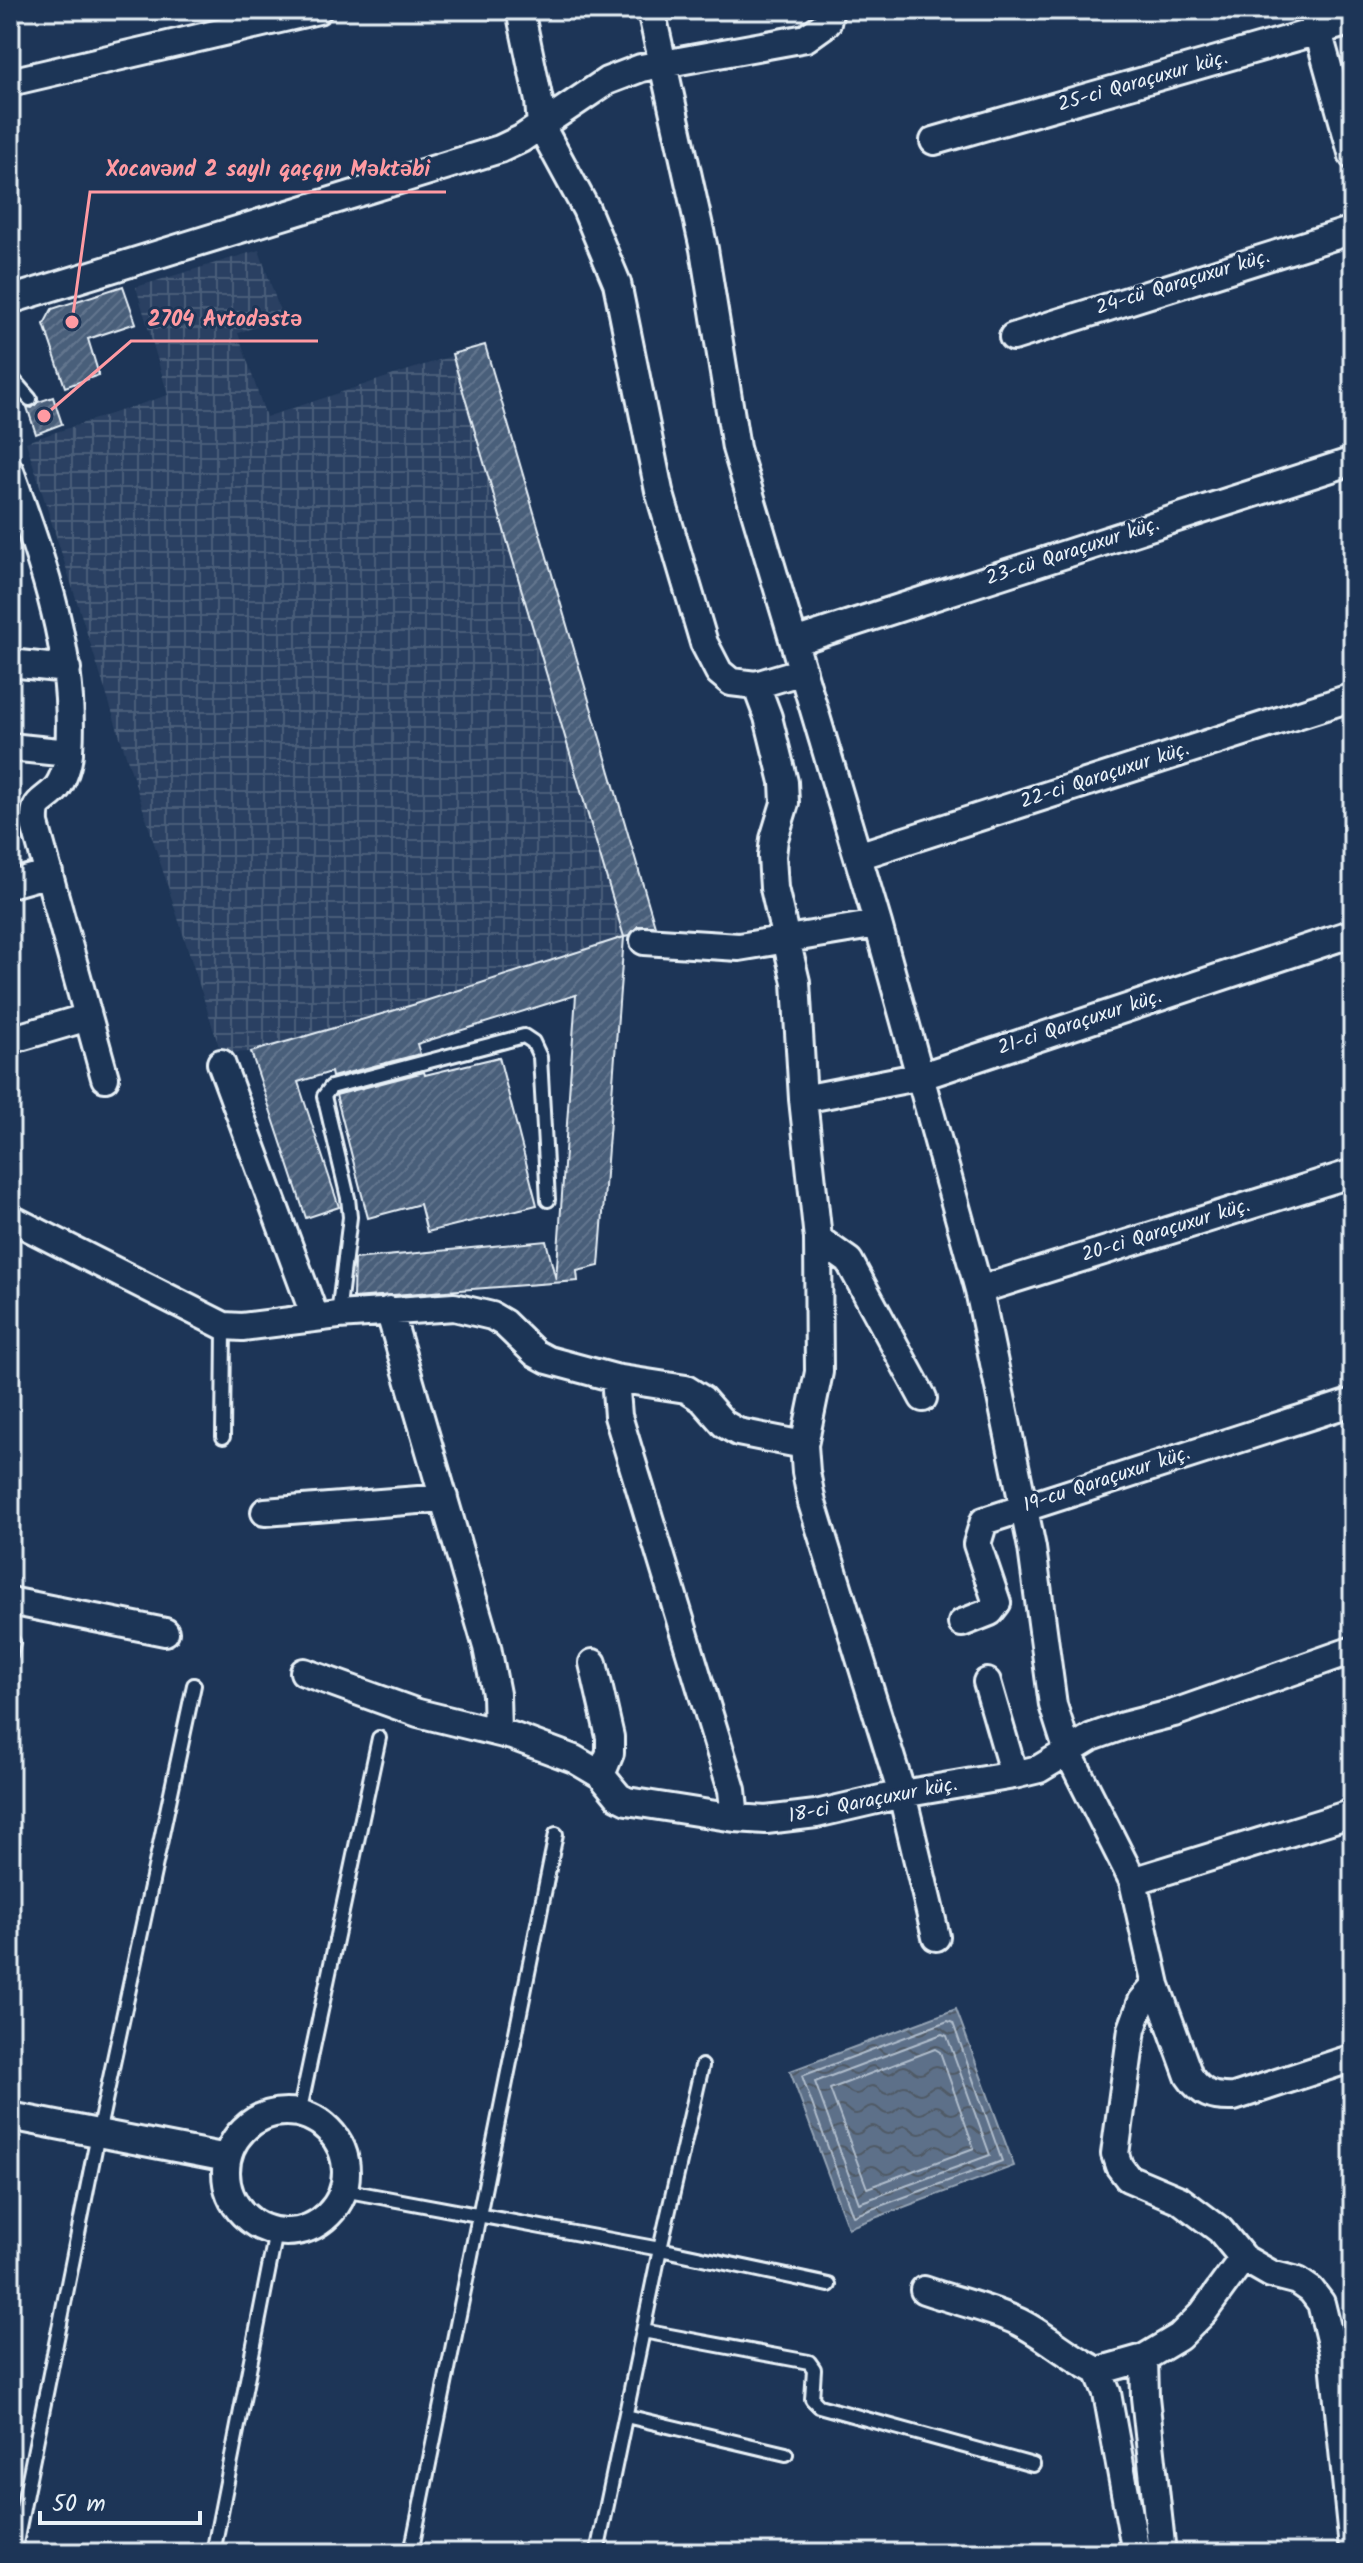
<svg xmlns="http://www.w3.org/2000/svg" width="1363" height="2563" font-family="Kalam,sans-serif">
  <style>
    .industrial { fill: url(#industrial-grid) }
    .water { fill: url(#water-waves); stroke: #95a4b5; stroke-width: 2 }
    .lines { fill: none; stroke-linecap: round; stroke-linejoin: round }
    .shore { stroke: #b0bdcc; stroke-width: 2 }
    .building { fill: url(#building-hatch); stroke: #e8f1f8; stroke-width: 2 }
    .lane-casing { stroke: #e8f1f8; stroke-width: 18 }
    .street-casing { stroke: #e8f1f8; stroke-width: 32 }
    .lane { stroke: #1d3557; stroke-width: 12 }
    .street { stroke: #1d3557; stroke-width: 26 }
    .labels { text-anchor: middle; dominant-baseline: central; stroke-width: 6; stroke-linejoin: round; paint-order: stroke }
    .street-label { font-size: 20px; fill: #e8f1f8; stroke: #1d3557 }
    .leader { fill: none; stroke: #ff9aa2; stroke-width: 3 }
    .callout-dot { fill: #ff9aa2; stroke: #1d3557; stroke-width: 3 }
    .callout-label { font-size: 22px; text-anchor: middle; font-weight: bold; fill: #ff9aa2; stroke: #1d3557; stroke-width: 6; stroke-linejoin: round; paint-order: stroke }
  </style>
  <defs>
    <pattern id="industrial-grid" width="8" height="8" patternUnits="userSpaceOnUse" patternTransform="scale(2)"><rect width="8" height="8" fill="#2a4162"/><path d="M0 4h8M4 0v8" fill="none" stroke="#495d79"/></pattern>
    <pattern id="water-waves" width="16" height="10" patternUnits="userSpaceOnUse" patternTransform="scale(2)"><rect width="16" height="10" fill="#5d7089"/><path d="M0 5q4-4 8 0t8 0" fill="none" stroke="#505a66"/></pattern>
    <pattern id="building-hatch" width="6" height="6" patternUnits="userSpaceOnUse" patternTransform="scale(2)"><rect width="6" height="6" fill="#495e7a"/><path d="M-1 1l2-2M0 6l6-6M5 7l2-2" fill="none" stroke="#63768e"/></pattern>
  </defs>
  <rect width="100%" height="100%" fill="#1d3557"/>
  <filter id="ink" filterUnits="userSpaceOnUse"><feTurbulence type="fractalNoise" baseFrequency=".0125" numOctaves="2"/><feDisplacementMap in="SourceGraphic" scale="16" xChannelSelector="R" yChannelSelector="G"/><feConvolveMatrix kernelMatrix="1 2 1 2 8 2 1 2 1" color-interpolation-filters="sRGB"/></filter>
  <g filter="url(#ink)">
    <path class="industrial" d="M259,250L282,317L238,333L266,417L485,345L656,928L407,1007L251,1052L221,1053L26,442L168,395L136,287Z"/>
    <path class="water" d="M956,2009L1014,2166L848,2228L790,2071Z"/>
    <g class="lines">
      <path class="shore" d="M948,2021L953,2023L1002,2161L853,2216L802,2076Z
        M942,2034L947,2036L990,2155L859,2203L815,2082Z
        M935,2049L940,2052L974,2148L867,2188L830,2089Z"/>
    </g>
    <path class="building" d="M123,286L136,323L88,339L99,375L65,387L44,324L52,309Z
      M485,345L655,926H638L629,936L624,937L452,354Z
      M53,397L62,424L36,434L27,407L32,408L38,402Z
      M624,937L599,1266L577,1271L578,1281L353,1298L354,1259L546,1241L556,1280L576,995L417,1044L420,1054L332,1077L331,1072L298,1082L339,1207L306,1218L251,1052L416,1004Z
      M499,1057L537,1205L427,1232L420,1204L368,1218L336,1095L424,1072L425,1075Z"/>
    <g class="lines">
      <g class="lane-casing">
        <path id="lane" d="M10,376L30,399
          M338,1315L350,1217L348,1198L324,1096L331,1087L524,1036L533,1042L540,1057L548,1200
          M223,1437L224,1326
          M10,1655L13,1642
          M299,2114L379,1738
          M343,2190L660,2249L829,2285
          M643,2331L809,2362L814,2369L812,2399L819,2406L1033,2465
          M626,2416L786,2454
          M14,2553L98,2134L194,1685
          M213,2553L276,2232
          M411,2553L556,1834
          M597,2553L660,2249L702,2066"/>
      </g>
      <g class="street-casing">
        <path id="street" d="M520,10L539,101L541,126L586,209L617,283L659,491L704,643L719,672L731,682L756,685L803,671
          M651,10L704,249L736,448L878,924L979,1290L1032,1548L1053,1705L1068,1752L1133,1881L1156,1985L1189,2076C1201,2094 1213,2098 1234,2097L1353,2058
          M1312,10L1353,156
          M10,82L318,10
          M934,141L1353,21
          M10,300L500,149L521,139L607,81L641,68L806,38L827,23L830,10
          M1013,337L1353,230
          M10,471C42,561 76,653 69,751C69,762 63,782 55,790C40,805 34,800 35,824L105,1078
          M794,642L1353,461
          M10,663L67,669
          M756,685L768,717L784,782L785,803L774,839L772,856L774,888L796,982L803,1099L818,1239L819,1372L804,1445L806,1472L812,1503L902,1794L936,1937
          M10,747L69,753
          M858,856L1353,697
          M10,884L49,873
          M644,941L739,947L878,924
          M10,1040L88,1017
          M221,1063L315,1317
          M803,1099L922,1076L1353,933
          M10,1218L224,1326L242,1327L338,1315L454,1307L492,1316L504,1323L535,1353L548,1360L615,1378L686,1389L702,1399L724,1424L738,1432L804,1445
          M818,1239L849,1261L923,1398
          M979,1290L1353,1173
          M389,1310L487,1647L496,1694L497,1732
          M615,1378L618,1416L732,1790L735,1818
          M265,1512L444,1498
          M10,1601L165,1632
          M962,1623L990,1612L997,1603L977,1544L984,1521L1353,1402
          M593,1663L610,1737V1753L601,1775
          M304,1672L418,1713L512,1736L574,1759L601,1775L619,1797L627,1801L735,1818L766,1820L816,1814L902,1794L1014,1775L1039,1769L1092,1737L1123,1726L1174,1713L1353,1650
          M987,1682L1014,1775
          M1133,1881L1353,1813
          M1156,1985L1142,2001L1132,2029L1115,2154L1119,2166L1128,2178L1180,2200L1220,2230L1243,2258L1271,2274L1298,2281L1311,2290L1321,2303L1333,2352L1353,2548
          M226 2172a60 60 0 1 1 120 0a60 60 0 1 1-120 0Z
          M10,2116L227,2158
          M924,2290C955,2301 990,2308 1019,2322C1047,2336 1070,2358 1098,2371L1107,2393L1136,2553
          M1098,2371L1144,2358
          M1162,2553L1145,2397L1144,2358L1179,2337L1203,2313L1243,2258"/>
      </g>
      <use href="#lane" class="lane"/>
      <use href="#street" class="street"/>
    </g>
  </g>
  <g class="labels">
    <g class="street-label">
      <text transform="translate(1143 82) rotate(-16)">25-ci Qaraçuxur küç.</text>
      <text transform="translate(1183 283) rotate(-17)">24-cü Qaraçuxur küç.</text>
      <text transform="translate(1073 552) rotate(-18)">23-cü Qaraçuxur küç.</text>
      <text transform="translate(1105 776) rotate(-18)">22-ci Qaraçuxur küç.</text>
      <text transform="translate(1080 1023) rotate(-18)">21-ci Qaraçuxur küç.</text>
      <text transform="translate(1166 1231) rotate(-17)">20-ci Qaraçuxur küç.</text>
      <text transform="translate(1107 1480) rotate(-18)">19-cu Qaraçuxur küç.</text>
      <text transform="translate(873 1801) rotate(-11)">18-ci Qaraçuxur küç.</text>
    </g>
  </g>
  <path class="leader" d="M72 322L90 192H446M44 416L131 341H318"/>
  <g class="callout-dot">
    <circle cx="72" cy="322" r="8"/>
    <circle cx="44" cy="416" r="8"/>
  </g>
  <g class="callout-label">
    <text x="268" y="176">Xocavənd 2 saylı qaçqın Məktəbi</text>
    <text x="225" y="326">2704 Avtodəstə</text>
  </g>
  <rect width="1363" height="2563" fill="none" stroke="#1d3557" stroke-width="40"/>
  <rect x="20" y="20" width="1323" height="2523" fill="none" stroke="#e8f1f8" stroke-width="3" filter="url(#ink)"/>
  <path d="M40 2511v12h160v-12" fill="none" stroke="#e8f1f8" stroke-width="4"/>
  <text x="52" y="2511" font-size="24" fill="#e8f1f8" stroke="#1d3557" stroke-width="6" paint-order="stroke">50 m</text>
</svg>
